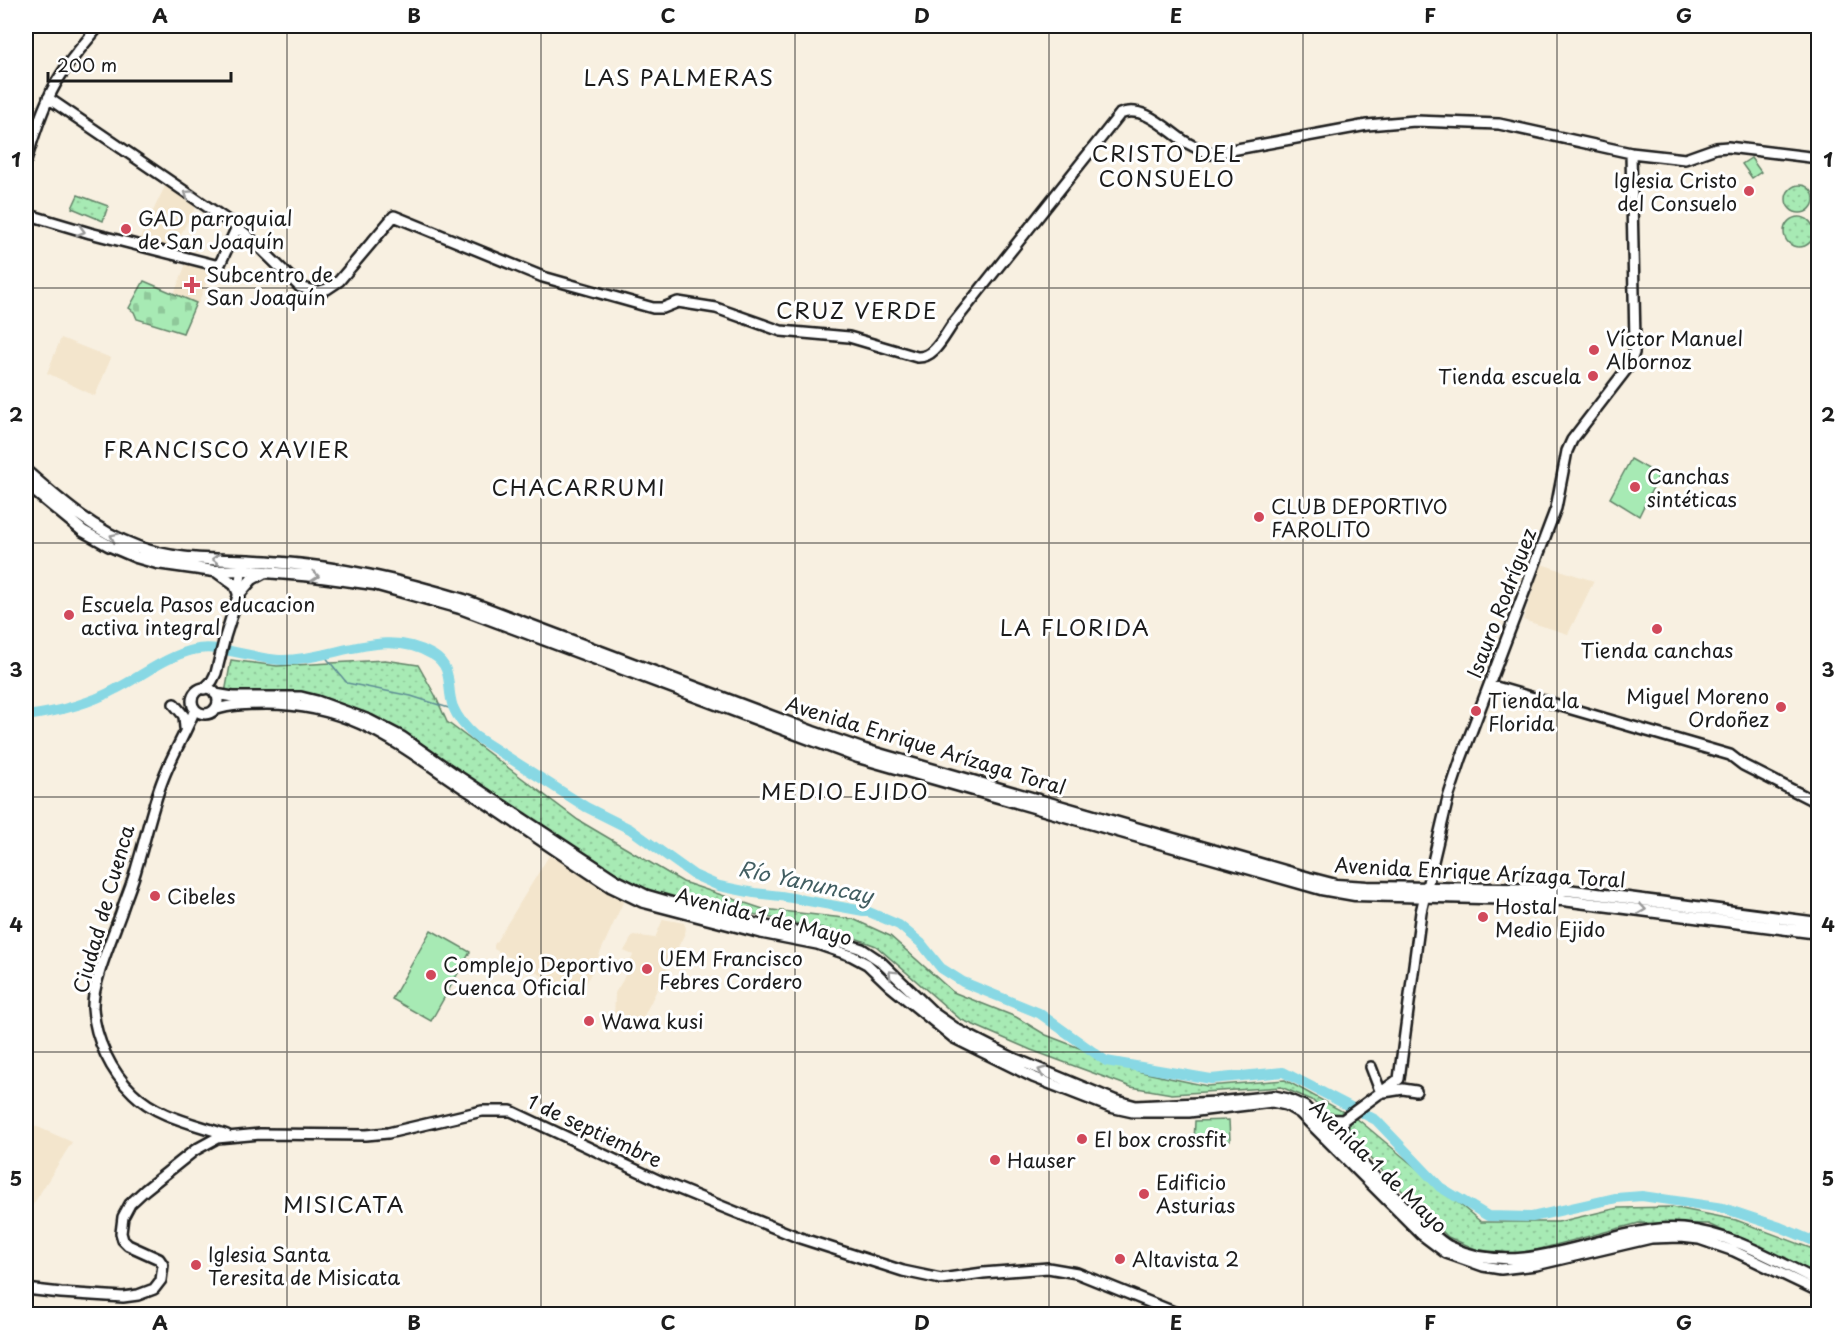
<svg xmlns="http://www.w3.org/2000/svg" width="1844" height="1340" font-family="'Playpen Sans',sans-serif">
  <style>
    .built { fill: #f3e5cc }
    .cemetery { fill: url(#cemetery-stones); stroke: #628368; stroke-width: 1.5 }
    .park { fill: url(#park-dots); stroke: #628368; stroke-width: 1.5 }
    .pitch { fill: #a7eab4; stroke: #628368; stroke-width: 1.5 }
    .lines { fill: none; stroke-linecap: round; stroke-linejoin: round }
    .stream { stroke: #5d8d94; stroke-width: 1.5 }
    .river { stroke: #88d8e4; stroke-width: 10 }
    .secondary-casing { stroke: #1c1c1c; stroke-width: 14 }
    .primary-casing { stroke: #1c1c1c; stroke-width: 15 }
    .secondary { stroke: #fff; stroke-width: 9 }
    .primary { stroke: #fff; stroke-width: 10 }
    .oneway { stroke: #999 }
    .grid { fill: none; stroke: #1c1c1c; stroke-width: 1.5; stroke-opacity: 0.55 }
    .poi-dot { fill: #d1495b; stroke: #fff; stroke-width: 2 }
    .labels { text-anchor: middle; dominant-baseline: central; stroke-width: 6; stroke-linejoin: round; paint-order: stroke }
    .poi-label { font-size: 20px; fill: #1c1c1c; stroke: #fff; text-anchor: start }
    .street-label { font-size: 20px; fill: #1c1c1c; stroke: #fff }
    .water-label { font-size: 21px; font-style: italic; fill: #425e62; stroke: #fff }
    .quarter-label { font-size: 22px; letter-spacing: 1.5px; fill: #1c1c1c; stroke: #fff }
    .neatline { fill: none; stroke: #1c1c1c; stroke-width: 2 }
    .grid-label { font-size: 20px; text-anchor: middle; font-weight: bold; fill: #1c1c1c }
  </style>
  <defs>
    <pattern id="cemetery-stones" width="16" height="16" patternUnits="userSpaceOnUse" patternTransform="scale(1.5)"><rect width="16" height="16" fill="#a7eab4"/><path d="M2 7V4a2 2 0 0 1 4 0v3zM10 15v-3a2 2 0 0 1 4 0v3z" fill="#8fc89a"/></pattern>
    <pattern id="park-dots" width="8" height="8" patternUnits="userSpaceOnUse" patternTransform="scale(1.5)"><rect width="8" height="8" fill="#a7eab4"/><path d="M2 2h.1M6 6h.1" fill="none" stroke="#8fc89a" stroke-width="1.8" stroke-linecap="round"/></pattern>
  </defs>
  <rect width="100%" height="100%" fill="#f8f0e1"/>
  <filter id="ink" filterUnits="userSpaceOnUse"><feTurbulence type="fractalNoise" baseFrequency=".0167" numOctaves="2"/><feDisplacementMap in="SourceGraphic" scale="12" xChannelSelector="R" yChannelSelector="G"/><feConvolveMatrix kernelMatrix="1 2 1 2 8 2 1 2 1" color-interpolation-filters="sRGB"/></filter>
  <g filter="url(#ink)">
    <path class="built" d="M167,182L198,203L172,250L139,240Z
      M186,264L209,271L210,273L198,304L174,294Z
      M61,338L111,358L95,396L47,373Z
      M1541,564L1594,581L1568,634L1523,620Z
      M554,853L625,898L582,993L570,986L566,989L494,949V945L550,854Z
      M663,919L684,923L686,928L685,933L638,1028L626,1027L614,1021L615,993L623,980L633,955L624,951L633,935L655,938Z
      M26,1122L72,1142L26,1216Z"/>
    <path class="cemetery" d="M144,281L196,303L183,333L137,319L134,312L129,308Z"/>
    <path class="park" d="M1786 199a14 14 0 1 1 28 0a14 14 0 1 1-28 0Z
      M78,195L108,206L103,221L72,208Z
      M1784 232a15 15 0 1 1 30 0a15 15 0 1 1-30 0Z
      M231,660L277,666L385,660L418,665L435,695L447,722L578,820L683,882L763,909L853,919L890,936L953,992L1016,1017L1046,1035L1141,1072L1207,1086L1285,1080L1360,1121L1481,1222H1558L1618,1208L1672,1207L1736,1220L1818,1251V1274L1708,1224L1639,1223L1521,1254L1478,1250L1448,1237L1312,1100L1281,1087L1172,1094L1131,1087L1031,1050L960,1019L876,946L842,933L644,891L448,765L416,741L377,719L336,704L287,691L225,693Z"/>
    <path class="pitch" d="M1751,158L1761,172L1752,178L1742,164Z
      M1631,459L1659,475L1639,516L1610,498Z
      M431,930L470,952L431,1021L392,999Z
      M1229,1120L1230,1141L1194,1143L1195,1121Z"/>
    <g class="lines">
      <path class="stream" d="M324,655L347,683L411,696L455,710"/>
      <path class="river" d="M26,716C56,712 89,704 116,689C142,676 165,657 193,650C219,643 255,660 283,660C333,660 386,626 433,655C454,667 446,688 453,707C458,719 466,728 475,736L586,807L630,829L694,875L719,886L754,893L781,896L869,912L899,925L921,943L941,968L963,982L1039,1013L1106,1061L1211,1079L1283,1072L1376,1120L1440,1187L1488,1216L1532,1217L1616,1198L1642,1196L1723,1208L1780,1227L1818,1243"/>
      <g class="secondary-casing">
        <path id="secondary" d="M48,98L237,227L247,235L300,287L317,292L327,289L339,281L394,216L543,277L653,308H663L678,302L716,308L781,331L849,337L917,357C934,358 943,338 952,325L1120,114C1143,104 1166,129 1184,141C1192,146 1201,150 1210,154L1367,125L1415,121L1499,124L1631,153L1685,159L1716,148L1728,147L1818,158
          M26,161C32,141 39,119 48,99C60,71 80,49 99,26
          M26,214L90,233L219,266L237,227
          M1489,685L1730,755L1743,765L1818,803
          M192 701a13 13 0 1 1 26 0a13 13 0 1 1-26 0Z
          M204,689L212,681L216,673L225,637L238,596L242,566
          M215,694L233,697H301L317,701L369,720L402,737L452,772L616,880L646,895L698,910L765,926L820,935L862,949L880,961L935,1014L958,1030L1013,1058L1114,1100L1136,1106L1217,1102L1274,1096L1288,1099L1304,1106L1429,1231C1436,1236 1443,1244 1451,1247C1505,1273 1566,1250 1620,1236C1642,1231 1661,1227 1683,1229C1731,1233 1776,1261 1818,1281
          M174,704L184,716L185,728
          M195,709C186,733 172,755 163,779C152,807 146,837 137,866C133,882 126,897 121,913C112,938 92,983 93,1008C95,1039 111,1072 133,1093C157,1117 196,1124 227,1135
          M214,710C232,704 249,704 267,704C354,704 400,746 468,791C516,823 563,856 611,887L642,902L761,933L817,944L852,956L867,964L889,985L954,1038L1033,1077L1110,1107L1133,1112H1189L1272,1102L1286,1105L1300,1113L1422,1235L1446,1253L1483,1266L1501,1269L1536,1265L1651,1238L1681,1237L1699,1239L1734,1251L1818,1291
          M1371,1067L1381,1093
          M1384,1092L1403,1089L1416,1091
          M1315,1119L1343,1120L1342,1132L1346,1147
          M1327,1136L1343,1120L1399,1079L1421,912L1448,798L1461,759L1556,508L1567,451L1572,440L1629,366L1634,353L1635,341L1631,153
          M26,1289L61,1293L123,1297L138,1295L154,1289L161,1280L163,1265L159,1259L128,1245L123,1240L121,1233L123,1217L130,1204L145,1190L195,1150L217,1138L260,1134L366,1135L388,1133L482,1111H511L662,1182L723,1207L800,1238L903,1271L941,1279L983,1273L1048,1268L1077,1273L1179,1314"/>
      </g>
      <g class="primary-casing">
        <path id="primary" d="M26,471C60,501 94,531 138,547C180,563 228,558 272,562C341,567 398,580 464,600L813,732L865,750L1309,878L1336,885L1367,887L1567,890L1818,923
          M26,484L83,531L108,545L136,557L157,563L214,571L242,570L314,576L374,584L460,608L858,757L1321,889L1355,895L1563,900L1818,933
          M217,572L235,585L239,594L252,579L263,573"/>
      </g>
      <use href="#secondary" class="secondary"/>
      <use href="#primary" class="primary"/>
    </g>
    <defs><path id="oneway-chevron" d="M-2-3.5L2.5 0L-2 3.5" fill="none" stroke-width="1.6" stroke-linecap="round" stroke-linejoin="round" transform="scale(1.5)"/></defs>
    <g class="oneway">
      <use href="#oneway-chevron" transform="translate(188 194) rotate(-146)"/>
      <use href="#oneway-chevron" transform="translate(81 231) rotate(16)"/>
      <use href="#oneway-chevron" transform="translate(114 537) rotate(-154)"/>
      <use href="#oneway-chevron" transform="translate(216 559) rotate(-178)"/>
      <use href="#oneway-chevron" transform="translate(315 576) rotate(6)"/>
      <use href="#oneway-chevron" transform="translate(1642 909) rotate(8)"/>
      <use href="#oneway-chevron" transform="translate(892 974) rotate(-135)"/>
      <use href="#oneway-chevron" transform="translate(1042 1071) rotate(-158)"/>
    </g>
  </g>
  <path class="grid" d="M287,26V1314M541,26V1314M795,26V1314M1049,26V1314M1303,26V1314M1557,26V1314M26,288H1818M26,543H1818M26,797H1818M26,1052H1818"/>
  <g class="poi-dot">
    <circle cx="1749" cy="191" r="6"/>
    <circle cx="126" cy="229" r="6"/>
    <path d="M189 276h6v6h6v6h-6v6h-6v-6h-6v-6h6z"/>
    <circle cx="1594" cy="350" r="6"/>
    <circle cx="1593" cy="376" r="6"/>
    <circle cx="1635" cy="487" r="6"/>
    <circle cx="1259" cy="517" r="6"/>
    <circle cx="69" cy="615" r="6"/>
    <circle cx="1657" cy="629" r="6"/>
    <circle cx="1781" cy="707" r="6"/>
    <circle cx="1476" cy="711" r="6"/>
    <circle cx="155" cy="896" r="6"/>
    <circle cx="1483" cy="917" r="6"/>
    <circle cx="647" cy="969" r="6"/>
    <circle cx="431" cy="975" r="6"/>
    <circle cx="589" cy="1021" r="6"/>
    <circle cx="1082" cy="1139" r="6"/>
    <circle cx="995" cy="1160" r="6"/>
    <circle cx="1144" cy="1194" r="6"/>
    <circle cx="1120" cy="1259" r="6"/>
    <circle cx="196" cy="1265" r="6"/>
  </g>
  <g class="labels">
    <g class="poi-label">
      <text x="1737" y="180" text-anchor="end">Iglesia Cristo<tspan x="1737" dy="23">del Consuelo</tspan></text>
      <text x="138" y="218">GAD parroquial<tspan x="138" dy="23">de San Joaquín</tspan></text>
      <text x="206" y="274">Subcentro de<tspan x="206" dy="23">San Joaquín</tspan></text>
      <text x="1606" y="338">Víctor Manuel<tspan x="1606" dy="23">Albornoz</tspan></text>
      <text x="1581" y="376" text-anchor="end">Tienda escuela</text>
      <text x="1647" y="476">Canchas<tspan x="1647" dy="23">sintéticas</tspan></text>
      <text x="1271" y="506">CLUB DEPORTIVO<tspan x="1271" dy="23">FAROLITO</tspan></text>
      <text x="81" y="604">Escuela Pasos educacion<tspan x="81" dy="23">activa integral</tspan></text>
      <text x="1657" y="650" text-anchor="middle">Tienda canchas</text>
      <text x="1769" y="696" text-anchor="end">Miguel Moreno<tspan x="1769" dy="23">Ordoñez</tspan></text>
      <text x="1488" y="700">Tienda la<tspan x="1488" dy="23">Florida</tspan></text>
      <text x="167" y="896">Cibeles</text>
      <text x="1495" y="906">Hostal<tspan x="1495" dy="23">Medio Ejido</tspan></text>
      <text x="659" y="958">UEM Francisco<tspan x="659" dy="23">Febres Cordero</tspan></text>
      <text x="443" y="964">Complejo Deportivo<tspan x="443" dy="23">Cuenca Oficial</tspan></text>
      <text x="601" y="1021">Wawa kusi</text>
      <text x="1094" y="1139">El box crossfit</text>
      <text x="1007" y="1160">Hauser</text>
      <text x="1156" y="1182">Edificio<tspan x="1156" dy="23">Asturias</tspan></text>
      <text x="208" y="1254">Iglesia Santa<tspan x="208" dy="23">Teresita de Misicata</tspan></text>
      <text x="1132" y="1259">Altavista 2</text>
    </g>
    <g class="street-label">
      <text transform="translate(1501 603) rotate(-69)">Isauro Rodríguez</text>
      <text transform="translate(926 745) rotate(17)">Avenida Enrique Arízaga Toral</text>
      <text transform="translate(1480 872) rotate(3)">Avenida Enrique Arízaga Toral</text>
      <text transform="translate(103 909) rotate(-74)">Ciudad de Cuenca</text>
      <text transform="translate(764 916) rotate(14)">Avenida 1 de Mayo</text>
      <text transform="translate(595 1130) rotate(25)">1 de septiembre</text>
      <text transform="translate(1379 1166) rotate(44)">Avenida 1 de Mayo</text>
    </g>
    <g class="water-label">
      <text transform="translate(806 881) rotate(12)">Río Yanuncay</text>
    </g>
    <g class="quarter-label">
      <text x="679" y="76">LAS PALMERAS</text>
      <text x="1167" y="152">CRISTO DEL<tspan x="1167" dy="25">CONSUELO</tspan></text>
      <text x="857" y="309">CRUZ VERDE</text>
      <text x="227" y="448">FRANCISCO XAVIER</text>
      <text x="579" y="486">CHACARRUMI</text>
      <text x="1075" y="626">LA FLORIDA</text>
      <text x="845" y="790">MEDIO EJIDO</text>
      <text x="344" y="1203">MISICATA</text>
    </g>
  </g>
  <rect width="1844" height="1340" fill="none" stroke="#fff" stroke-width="66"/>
  <path d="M48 72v9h183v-9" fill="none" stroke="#1c1c1c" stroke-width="3"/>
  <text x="57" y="72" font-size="18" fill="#1c1c1c" stroke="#ffffff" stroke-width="4.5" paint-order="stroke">200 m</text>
  <rect x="33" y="33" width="1778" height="1274" class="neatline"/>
  <g class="grid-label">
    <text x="160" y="23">A</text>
    <text x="414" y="23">B</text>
    <text x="668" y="23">C</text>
    <text x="922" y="23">D</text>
    <text x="1176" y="23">E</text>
    <text x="1430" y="23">F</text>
    <text x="1684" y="23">G</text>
    <text x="16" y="167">1</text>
    <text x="1828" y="167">1</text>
    <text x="16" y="422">2</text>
    <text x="1828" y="422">2</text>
    <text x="16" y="677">3</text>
    <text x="1828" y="677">3</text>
    <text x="16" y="932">4</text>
    <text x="1828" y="932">4</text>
    <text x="16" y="1186">5</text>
    <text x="1828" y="1186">5</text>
    <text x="160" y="1330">A</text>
    <text x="414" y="1330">B</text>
    <text x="668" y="1330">C</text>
    <text x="922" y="1330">D</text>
    <text x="1176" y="1330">E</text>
    <text x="1430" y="1330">F</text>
    <text x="1684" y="1330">G</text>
  </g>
</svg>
